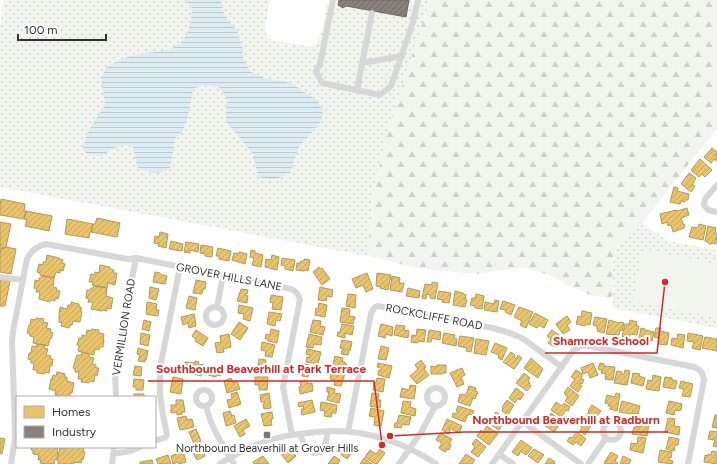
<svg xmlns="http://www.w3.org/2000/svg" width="717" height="464" font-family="Figtree,sans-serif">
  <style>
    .grass { fill: url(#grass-dots) }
    .forest { fill: url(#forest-firs) }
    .garden { fill: #f1f5ed }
    .water { fill: url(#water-rules) }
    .homes { fill: url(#homes-hatch); stroke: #b2985a }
    .industry { fill: url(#industry-hatch); stroke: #706a66 }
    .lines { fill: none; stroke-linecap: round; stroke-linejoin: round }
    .minor { stroke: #d7d7d7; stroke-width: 6 }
    .poi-dot { fill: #7a7a7a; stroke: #fff; stroke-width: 1.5 }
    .labels { text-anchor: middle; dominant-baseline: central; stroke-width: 4; stroke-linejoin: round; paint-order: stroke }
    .street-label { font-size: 11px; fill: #333; stroke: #fff }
    .poi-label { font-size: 11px; fill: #333; stroke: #fff }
    .leader { fill: none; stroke: #d62828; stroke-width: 1.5 }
    .callout-dot { fill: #d62828; stroke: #fff; stroke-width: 1.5 }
    .callout-label { font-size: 12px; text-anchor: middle; font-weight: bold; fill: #d62828; stroke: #fff; stroke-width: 4; stroke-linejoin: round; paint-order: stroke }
  </style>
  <defs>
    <pattern id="grass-dots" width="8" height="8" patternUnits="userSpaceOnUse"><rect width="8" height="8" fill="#f1f5ed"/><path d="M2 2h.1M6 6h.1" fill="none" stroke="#cfd2cc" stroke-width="1.8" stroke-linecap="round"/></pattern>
    <pattern id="forest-firs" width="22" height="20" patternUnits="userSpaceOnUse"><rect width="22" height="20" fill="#f1f5ed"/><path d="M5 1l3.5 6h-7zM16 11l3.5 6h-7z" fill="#cfd2cc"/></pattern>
    <pattern id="water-rules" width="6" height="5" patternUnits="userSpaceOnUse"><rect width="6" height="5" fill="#ddebf3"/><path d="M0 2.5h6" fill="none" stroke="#becad1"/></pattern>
    <pattern id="homes-hatch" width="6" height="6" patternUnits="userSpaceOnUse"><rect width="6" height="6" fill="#e9c46a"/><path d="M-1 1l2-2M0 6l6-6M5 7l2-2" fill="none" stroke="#c8a95c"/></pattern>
    <pattern id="industry-hatch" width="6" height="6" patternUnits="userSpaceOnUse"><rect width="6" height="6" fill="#8a817c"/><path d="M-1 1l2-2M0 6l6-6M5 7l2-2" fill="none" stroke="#716a66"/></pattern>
  </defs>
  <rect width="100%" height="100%" fill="#fff"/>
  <path class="grass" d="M4,0H270L265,29L268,38C277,42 287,43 296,44C301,45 307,47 312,46C323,43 325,13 327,3L405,17L408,0H430L391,120L374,188L368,248L378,258L0,187V26Z
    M642,223L668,241L717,250V328L613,308L612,296L614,290L612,274L614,256L620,241L631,230Z"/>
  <path class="forest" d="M430,0H717V128L642,223C620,237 612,247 612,274C612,282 614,288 612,296L608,298L590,295L579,290L567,285L552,276L524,267L476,274L416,268L378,258L368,248L374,188L391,120Z"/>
  <path class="garden" d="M643,249L717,264V318L633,301Z"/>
  <path class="water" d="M180,0H223L221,2L225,16L237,31L242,46L243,59L251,72L264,78L291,83L316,100L323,110L320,123L299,147L290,173C277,179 273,182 259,177L252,153L226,121L227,98L219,87C210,86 200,83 193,90L187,120L183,130L175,138L170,169C157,175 149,173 137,167L133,147L123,144L100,156L87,154L83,149L86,135L105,105L101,77C104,73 106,68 110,65C124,56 139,54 155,52C160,51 166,51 170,49C188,43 191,25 192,8L186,1Z"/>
  <path class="homes" d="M712,148L717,152V161L714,159L711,163L704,157Z
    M700,159L712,170L705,177L702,174L699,177L691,170Z
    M689,173L696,178L692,185L695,186L691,192L681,184Z
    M674,187L678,188L677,191L689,194L688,200H685V202L681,201L680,204L670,202Z
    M1,199L25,204L24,211H26L24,219L0,215V206Z
    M687,208L689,215L681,218L683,224H684L685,226L684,228L673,232L671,225L668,226L667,222L662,224L660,214L676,210L677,211Z
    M26,211L52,216L49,231L25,226L27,220L24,219Z
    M97,218L120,223L117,237L91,232L93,224H95Z
    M67,219L93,224L91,232H90L89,238L65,234Z
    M0,222L11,224L6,247L5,248H2L0,249Z
    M699,224L706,226L703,240L689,237L692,227L698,228Z
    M708,226L716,228L715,234H717L716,244L713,243L711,244H709L708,242L705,241Z
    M160,232L168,234L166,248L158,246L159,244L154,243L155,236L159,237Z
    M171,241L183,244L182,251L169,249Z
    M186,242L199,244L198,252L190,250V253L184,252Z
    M201,245L213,247L212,257L205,256V254L200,253Z
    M6,247L16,249L11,274L0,272V254L1,249L2,248H5Z
    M218,248L231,251L229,261L219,259V256H216Z
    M251,250L255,251V253L263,255L261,267L252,265L254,258L250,257Z
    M239,252L247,254L245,264L232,260L234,253L239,254Z
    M47,255L59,258V259L63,260L62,263L65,264L63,271L60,270V273L56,272L54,278L40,275V273L37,272L39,264L43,265V262H46Z
    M272,255L279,257L277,270L265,267L266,259L271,260Z
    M282,258L295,260L293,271L285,269V266L281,265Z
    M304,259L310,260L308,271L304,270V271L296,270L297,263H300L301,261H304Z
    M100,265L110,267V269L114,270L113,273H117L115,285L108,283L107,288L92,285L93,282H89L91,274L94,275L95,272L99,273Z
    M319,267L320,269L322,268L330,279L322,285L313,272Z
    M155,272L160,273L162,275L167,276L165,284L153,282Z
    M367,273L373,289L366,292L363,285L356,288L352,279Z
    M377,273L391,275L388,290L380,288L381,287L376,286Z
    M42,276L54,278L53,287L57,288L56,290L60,291L58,299L55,298V301L51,300L50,302L39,299L40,292H36L37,289L34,288L35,280L39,281V278H41Z
    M392,276L400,278L399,283H404L402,292L390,290Z
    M0,279L10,281L5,306H0Z
    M196,280L206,282L205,289H203L202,294L193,293Z
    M432,282L438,283L435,299L430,298V295L427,294L426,299L422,298L425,284L432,285Z
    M94,286L107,288L106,296L113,298L111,309L107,308V311L103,310L102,311L91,309L93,302H88L89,299L86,298L87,290H91V288H93Z
    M150,287L159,289L156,300L149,298Z
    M320,287L333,290L332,297L327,296L326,301L318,300Z
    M408,288L420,291L419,298L406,296Z
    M241,289L248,290L247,294H245L244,295L248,296L247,303L237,301Z
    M439,291L451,293L449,303L442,302L443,300L437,299Z
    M455,291L463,293V294L466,295L465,300H467L465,307L453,305Z
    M348,294L356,295L355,308L346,306Z
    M476,294L484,296L482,309L475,308V306L470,305L472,298H475Z
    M271,295L283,297L281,310L272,309L273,303L270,302Z
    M189,296L197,298L195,310L186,308Z
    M495,300L499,301L497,312L484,310L485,302L494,304Z
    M503,301L515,305L511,315L505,312L506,310L500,309Z
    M71,302L79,304V307H81V312H82L80,322L73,321L72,325H70L69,328L61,326L62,323L59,322V315L60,307L67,309L68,305H71Z
    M147,302L157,304L156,310H159L158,316L146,314Z
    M319,303L327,305L325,317L315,315L316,308L318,309Z
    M239,305L253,308L250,321L243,319L244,314L238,313Z
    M519,307L533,312L526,328L520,325L522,321L514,317Z
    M342,308L350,309L349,316L355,317L353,324L340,322Z
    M582,311L592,313L590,325L586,324L585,326L576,324L578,316L581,317Z
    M269,312L282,314L280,321L276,320L275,326L267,324Z
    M535,313L548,320L544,328L539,325L537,328L529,324Z
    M194,314L196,326L189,328L188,323L183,325L181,317Z
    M567,316L571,322L567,325L570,330L563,334L556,324Z
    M595,317L607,319L604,333L597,331L598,329H597V326L593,325Z
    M36,318L44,319L43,322L48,323L46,328L51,329L50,332L53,333L51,339H50L48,346L33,343L34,337L30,336V334L27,333L29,325H30L31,319L36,320Z
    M144,320L151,322L149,331L142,329Z
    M313,320L321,321L320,326L325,327L323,335L310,332Z
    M609,320L620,323V322L624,323L622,331L620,330L619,335L606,334Z
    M630,320L637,322L636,326H639L637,335L630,334L629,338L622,337L625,324H629Z
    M239,322L248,328L240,340L231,334Z
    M342,324L354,326L352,335L345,333V338L337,336L338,332H340Z
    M381,324L393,327L392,336L386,334L385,338L378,336Z
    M396,325L405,326L404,330L409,331L408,338L394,335Z
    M641,328L645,329V330L654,332L652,341L647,340L646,345L638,344Z
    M656,328H661L660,331L669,333L667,345L658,344L659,338L654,337Z
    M92,329L99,330V333L104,334L103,340H104L103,347H100L99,350L95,349L94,355L78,351L79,345H77L79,338H82V335L86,336L87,330L91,331Z
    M271,329L279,331L277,343L268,341V339H265L266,334L270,335Z
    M417,329L426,330L424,342L418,341V343L411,342L412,335L416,336Z
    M196,330L208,338L203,346L195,341L196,339L192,336Z
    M429,330L441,332L440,340L432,338L431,342H427Z
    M552,330L562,337L555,347L548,343L551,339L547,336Z
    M141,333L150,335L148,346L140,344Z
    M444,333L455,335L454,338L457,339L456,346L442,343Z
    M688,333L703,336L700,350L692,348L694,342L687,341Z
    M229,334L231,347L223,349L224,352L217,353L215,343L221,342L220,336Z
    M309,334L322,337L321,345L314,344L313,348L306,347Z
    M678,334L685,335L683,348L671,345L672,338L677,339Z
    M460,336L474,338L471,352L466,351L467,348L458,346Z
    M705,337L717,339V351L702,348Z
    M476,339L489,341L486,355L474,353Z
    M342,340L352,342L350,351L349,350L348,355L341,354L342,350H344V349L340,348Z
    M262,342L275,345L272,357L265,356L266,351L261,350Z
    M495,343L507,348L502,360L498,358L499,355L491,352Z
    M37,344L45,345L44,348L48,349L46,355L51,356L50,359H53L52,366H50L49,373L45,372L44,374L37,373V370H33L34,363H31V360L28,359L29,353H31L32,346L36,347Z
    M381,346L389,348L386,360L378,359Z
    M138,348L148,351L146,360H145V362L138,361L140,355L137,354Z
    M307,349L321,352L318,364L306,362L307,357H310V355L306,354Z
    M82,352L89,354V357L94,358L92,364L96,365V368H99L97,376L95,375L94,382L90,381L89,383L81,382L82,379H78L79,372H75V369L73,368L77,355H81Z
    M511,352L515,355L514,357L516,359L518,355L522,358L514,369L503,362Z
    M335,356L343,358L342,362H345V364H347L346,371L332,368Z
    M531,358L543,369L538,378L524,368Z
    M259,359L266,360L265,365L271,366L269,374L257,372Z
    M421,360L426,367L424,369L429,375L417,384L410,376L418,369L415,365Z
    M195,361L199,362L198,364L204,365L201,376L189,373V371L184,370L185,362L195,363Z
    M378,363L392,366L389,378L378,375L379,370L381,371V368L377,367Z
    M593,363L598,375L590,378L588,372L583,374L581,368Z
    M600,363L604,364V366L615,367L613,380L605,379L606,374L601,373L602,370L598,369Z
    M304,364L317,367L316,374L309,373L308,377L302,376Z
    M437,365H446V373H442V374H431V366L437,367Z
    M135,366L142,367L141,376L133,375Z
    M212,366L221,368L220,376L217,375L216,377L208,375L209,368L212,369Z
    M462,368L465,375L461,377L464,384L457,387L450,373Z
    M576,370L582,374V377L581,378L584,380L582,384L580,383L579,384L582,386L578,392L570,386L575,379L571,377Z
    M625,370L630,371L627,385L614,383L617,371L622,372L621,374H624Z
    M331,371L345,374L341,386L334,385L335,380L330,379Z
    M57,372L65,374L64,377H67V381L74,383L72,393H70V397H58V395H55L56,391L49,389L51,379H52L53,375L56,376Z
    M524,373L530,378L528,381L530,383L529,384L531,386L527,391L516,383Z
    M633,373L640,374L639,376L645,378L643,386L631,383Z
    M653,375L661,377L659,391L646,389L648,380L652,381Z
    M173,377L183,379L181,394L170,392Z
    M255,377H268L267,390H259V385H255Z
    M665,377L672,378V380L677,381L675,389L663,387Z
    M231,378L233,383L237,381L240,389L227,393L224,381Z
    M377,378L385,379L383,392L373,390L374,382L376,383Z
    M134,379L144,380L143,390H136V387H133Z
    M307,380L308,384L312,383L313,391L300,394L299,387L301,386L300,382Z
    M681,381L693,384L690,397L682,396L684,389L679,388Z
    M410,385L416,386L414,399L400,397L402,388L409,390Z
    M469,386L476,388L475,391L478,392L475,399L473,398L470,406L458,402L460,394L466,395Z
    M327,387L335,389L334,393L341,394L339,403L327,400L329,392H327Z
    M568,387L579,396L572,406L565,401L568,397L565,395L566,394L564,393Z
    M516,388L524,394L520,400L518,398L515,403L509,398Z
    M237,392L241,404L229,408L227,400L232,399L231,394Z
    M269,393L271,408L264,409L263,404L265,403V402H261L260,395Z
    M372,393L379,394L378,400H381L380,408L370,406Z
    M616,393L620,394L617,411L610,409L611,406H608L609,404L605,403L607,395L615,397Z
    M134,394H144V397H134Z
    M176,400H183L185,412H182V414L177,415V412L171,413V405H176Z
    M312,400L315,412L302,415L301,409H304L303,406L299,407L298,403Z
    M507,400L514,405L508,415L502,411L503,408L502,407Z
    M403,401L411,402L410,407L416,409L415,416L401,413Z
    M622,401L640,406L638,414L632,413V414L619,412Z
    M669,401L682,404L681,410H679V411L675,410L674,415L666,413Z
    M321,402L337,405L336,413H332L331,417L324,416L325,411L320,410Z
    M556,402L562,406L564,403L570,407L568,411L566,410L561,417L551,410Z
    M592,405L601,411L596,417L595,416L592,420L586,416L589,412L588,411Z
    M458,406L474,411L472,415L468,414L465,422L452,417L453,413L457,414L458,412L456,411Z
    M371,408L384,411L381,426L374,425L375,417L369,416Z
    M230,411L232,416L234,415L236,423L226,426L223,413Z
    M272,412L273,419H271L272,425L264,426L261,414Z
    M496,412L502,416L499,420L503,423L499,430L488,423Z
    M551,413L556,417L553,421L559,425L554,432L543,424Z
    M399,415L411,417L409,425L402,424L401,428L394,427L395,423H397Z
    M715,415H717V428L712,427Z
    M186,416L187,420L192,419L194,427L180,430L177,418Z
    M581,417L592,424L585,435L580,431L582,427L577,423Z
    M668,418L675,419L674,426L680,427L679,435L665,432Z
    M246,419L250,426L243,430L245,434L240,437L234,426Z
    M447,419L462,426L459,433L449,428V430H450L449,434L442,430Z
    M640,423L649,424L647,436L632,434L634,427L636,428V426L639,427Z
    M487,426L498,434L489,445L477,436L481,430L483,432Z
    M196,429L201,441L194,444L189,432Z
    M710,431L717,432V447L713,446L715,440L708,439Z
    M577,432L586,439L581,446L576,442L573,445L567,441L570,437L572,438Z
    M440,433L452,439L449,444L451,445L449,450L447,449L445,452L439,448L442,443L436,440Z
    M638,437L646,438L643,453L630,450L631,443L637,444Z
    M669,437L679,439L678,445H675L674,451L666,449Z
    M0,438L5,439L2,454L0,453Z
    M476,439L486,447L478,457L471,452L475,447L472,444Z
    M521,440L532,448L526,455L521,451L518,456L512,452Z
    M203,445L207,453L204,454L205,456L197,460L192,451Z
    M340,446L342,447L343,446L352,453L347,459L336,451Z
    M32,447L58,448L57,451L58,452L57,460L55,459L54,464L47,463V464L40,463L41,460H38L39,455L33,454V450H31Z
    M66,447L84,448L83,452H85L83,460L82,459L81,463L74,462V464H58V460H57L60,448L66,449Z
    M287,449L289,452L291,450L296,456L288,463L281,454Z
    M380,449L385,453L377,464H375L365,457L370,450L376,454Z
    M534,449L544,455L538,463L528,456Z
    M660,450L672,452L671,458L669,457V460L673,461L672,464L658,462Z
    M183,451L186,462L179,464L178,462L173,464L171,456Z
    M712,451L717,452V464L704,462L705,455L708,456V454L711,455Z
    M611,452L618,456L615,461L618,463L617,464H606L604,463Z
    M466,454L475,460L472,464H459Z
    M168,455L171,464H158L156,459Z
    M263,456L269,464H254L253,462Z
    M334,456L340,460L338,464H328Z
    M623,456L631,460L629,464H620Z
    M364,458L372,464H360Z
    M549,458L555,462L554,464H545Z
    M152,460L153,464H140V462Z"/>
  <path class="industry" d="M339,0H409L406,17L346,6L343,8L338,5Z"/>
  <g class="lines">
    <path class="minor" d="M333,0L320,64L316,71L322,83L380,95L391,86L413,22L418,0
      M362,63L402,56
      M357,90L372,13
      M717,185L705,199L704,205L708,210L717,212
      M0,277L23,280
      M217,307L223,276
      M206 316a9 9 0 1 1 18 0a9 9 0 1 1-18 0Z
      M427 397a9 9 0 1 1 18 0a9 9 0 1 1-18 0Z
      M196 398a8 8 0 1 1 16 0a8 8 0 1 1-16 0Z
      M116,397L115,374L118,351L136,258
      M206,406C211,428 223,445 234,464
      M523,422L581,464
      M603 431a9 9 0 1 1 18 0a9 9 0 1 1-18 0Z
      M348,432L371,313L375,307L378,306L493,328L510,333L522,338L562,367
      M300,434L306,449L313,453L321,452L325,446L328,431
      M155,441L166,437L167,435L163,415L160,395V368L180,267
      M113,454L130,451L140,447
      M499,454L513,464
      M11,464L15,439V430L12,341L13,331L27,259C31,251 36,246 46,244L128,259L136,258L291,289C296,291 298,294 300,299L283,387L292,435
      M112,464L114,447
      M220,464C235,454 252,446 269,440C279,437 289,435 299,434C310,433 321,431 333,431C369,431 406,443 436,464
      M399,464L422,431L435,406
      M492,464L572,352L578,347L584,345L694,367C701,370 703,373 704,380L688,464
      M588,464L606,438"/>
  </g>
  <rect class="poi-dot" x="263" y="431" width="8" height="8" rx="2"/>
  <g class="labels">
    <g class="street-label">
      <text transform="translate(229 277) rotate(11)">GROVER HILLS LANE</text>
      <text transform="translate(434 317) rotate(11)">ROCKCLIFFE ROAD</text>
      <text transform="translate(124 327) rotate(-81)">VERMILLION ROAD</text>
    </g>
    <g class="poi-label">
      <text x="267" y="448">Northbound Beaverhill at Grover Hills</text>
    </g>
  </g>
  <path class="leader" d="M665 282L657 353H545M382 445L374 381H148M390 436L464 432H668"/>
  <g class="callout-dot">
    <circle cx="665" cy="282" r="4"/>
    <circle cx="382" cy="445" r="4"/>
    <circle cx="390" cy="436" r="4"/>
  </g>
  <g class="callout-label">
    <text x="601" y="345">Shamrock School</text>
    <text x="261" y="373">Southbound Beaverhill at Park Terrace</text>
    <text x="566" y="424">Northbound Beaverhill at Radburn</text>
  </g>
  <rect x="16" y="396" width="140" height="52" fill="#ffffff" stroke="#adadad"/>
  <rect x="24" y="406" width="20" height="12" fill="#e9c46a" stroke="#adadad"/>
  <text x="52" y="416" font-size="12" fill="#333333">Homes</text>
  <rect x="24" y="426" width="20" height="12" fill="#8a817c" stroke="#adadad"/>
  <text x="52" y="436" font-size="12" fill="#333333">Industry</text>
  <path d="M18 34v6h88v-6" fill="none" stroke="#333333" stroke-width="2"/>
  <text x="24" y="34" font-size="12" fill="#333333" stroke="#ffffff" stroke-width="3" paint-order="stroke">100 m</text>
</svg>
